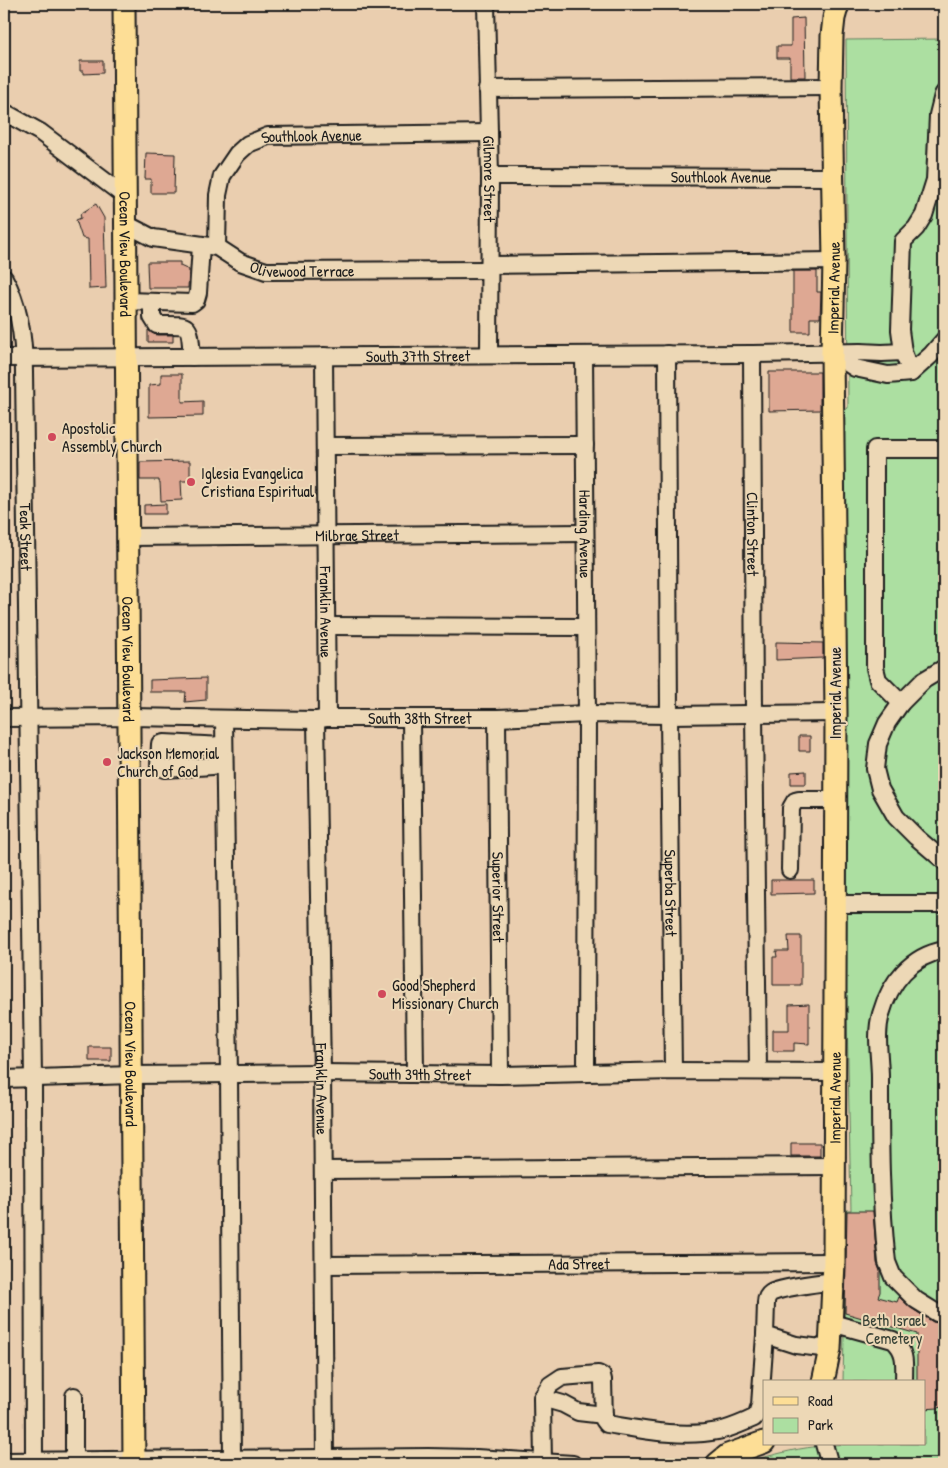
<svg xmlns="http://www.w3.org/2000/svg" width="948" height="1468" font-family="'Patrick Hand',sans-serif">
  <style>
    .green { fill: #acdfa1; stroke: #647e5e }
    .building { fill: #dea893; stroke: #1c1c1c }
    .lines { fill: none; stroke-linecap: round; stroke-linejoin: round }
    .minor-casing { stroke: #1c1c1c; stroke-width: 20 }
    .major-casing { stroke: #1c1c1c; stroke-width: 25 }
    .minor { stroke: #edd8b6; stroke-width: 16 }
    .major { stroke: #fdde96; stroke-width: 21 }
    .poi-dot { fill: #d1495b; stroke: #edd8b6; stroke-width: 2 }
    .labels { text-anchor: middle; dominant-baseline: central; stroke-width: 4; stroke-linejoin: round; paint-order: stroke }
    .street-label { font-size: 16px; fill: #1c1c1c; stroke: #edd8b6 }
    .poi-label { font-size: 16px; fill: #1c1c1c; stroke: #edd8b6; text-anchor: start }
    .park-label { font-size: 16px; fill: #394337; stroke: #edd8b6 }
  </style>
  <rect width="100%" height="100%" fill="#eaceaf"/>
  <filter id="ink" filterUnits="userSpaceOnUse"><feTurbulence type="fractalNoise" baseFrequency=".02" numOctaves="2"/><feDisplacementMap in="SourceGraphic" scale="10" xChannelSelector="R" yChannelSelector="G"/><feConvolveMatrix kernelMatrix="1 2 1 2 8 2 1 2 1" color-interpolation-filters="sRGB"/></filter>
  <g filter="url(#ink)">
    <path class="green" d="M944,39V1464H748C758,1458 769,1456 781,1453C828,1441 875,1444 924,1444V1382H843L845,1285V1210H851L845,915L844,411L848,408L846,40Z"/>
    <path class="building" d="M804,18L805,77H790V58H777V46H791V19Z
      M80,61H103V73L83,74V71H80Z
      M146,153L175,154L174,193H151V179H145Z
      M96,204L104,218L106,288L89,289L88,239L82,238L76,220L81,218L80,214Z
      M147,262H180V266L189,270L188,288H148Z
      M793,271H817V292H821L820,318H810V332H793Z
      M148,330L152,333L157,335H173V342H148Z
      M769,372H820V410L769,411Z
      M161,374H182V402L203,401V416L149,417V385L161,384Z
      M190,461V481H181L182,500L161,501L160,482H159V480H140V462Z
      M166,504V514H144V505Z
      M776,642L823,643V658L776,660Z
      M206,678V700L185,702L186,692H150V680Z
      M799,736H810V751H799Z
      M806,771V784H791V772Z
      M771,880H814V893L771,894Z
      M788,936H801V985H773V957H777L776,951H789Z
      M809,1004V1044L794,1043V1051H773V1030H789V1005Z
      M89,1047H111V1061H89Z
      M791,1143H820V1156H791Z
      M847,1211H873L877,1263L880,1271V1292L878,1297L897,1302L899,1297L911,1308L933,1322L944,1324V1406L938,1408L924,1409V1382H917V1334L845,1313Z"/>
    <g class="lines">
      <g class="minor-casing">
        <g id="minor">
          <path id="s1" d="M486,4L490,176L489,355"/>
          <path d="M487,89L831,87"/>
          <path d="M4,112L40,132L126,197"/>
          <path id="s2" d="M490,176L832,177"/>
          <path id="s3" d="M126,224L153,238L217,247L240,262L266,271L488,270"/>
          <path id="s4" d="M217,247L218,195L222,176L237,154L248,144L268,136L489,133"/>
          <path d="M489,265L834,261"/>
          <path id="s5" d="M4,278C20,306 24,340 24,372L33,1079L34,1460"/>
          <path d="M127,301L192,303L196,300L198,293L201,245"/>
          <path d="M152,302V317L157,325C192,325 189,322 192,357"/>
          <path d="M832,353L855,368L888,375L911,373L931,355L944,340"/>
          <path id="s6" d="M667,354L669,715L673,1071"/>
          <path id="s7" d="M752,354L754,714L758,1071"/>
          <path id="s8" d="M584,355L587,714L586,1073"/>
          <path id="s9" d="M324,356L327,718"/>
          <path id="s10" d="M4,358L752,354L860,352L882,353L903,352"/>
          <path d="M911,373L903,352L900,330L903,241L916,228L924,215L935,180L938,115L943,95L944,93"/>
          <path d="M325,446L585,445"/>
          <path id="s11" d="M129,537L585,533"/>
          <path d="M326,626L586,627"/>
          <path d="M944,668L924,680L901,703L887,723L878,744L875,769L880,789L896,817L916,837L944,861"/>
          <path d="M901,703L878,680L875,668V449H944"/>
          <path id="s12" d="M4,718L130,717L316,720L327,718H497L587,714L669,715L836,713"/>
          <path d="M411,718L415,1073"/>
          <path id="s13" d="M497,718L500,1075"/>
          <path d="M224,719L229,1074L232,1458"/>
          <path id="s14" d="M316,720L322,1073L325,1458"/>
          <path d="M217,745L216,762L213,766L164,769L159,766L160,744L164,743L224,746"/>
          <path d="M790,870L791,808L795,801L799,800H835"/>
          <path d="M835,904H944"/>
          <path d="M944,950C911,956 890,982 881,1014C875,1035 880,1057 880,1078C880,1139 880,1201 887,1262L893,1277L916,1300L937,1313L944,1314"/>
          <path id="s15" d="M4,1079L132,1075L322,1073L500,1075L673,1071L836,1072"/>
          <path d="M323,1170L835,1166"/>
          <path id="s16" d="M324,1265L834,1262"/>
          <path d="M832,1323L893,1340C907,1352 904,1365 904,1382"/>
          <path d="M830,1349L796,1345L765,1335L766,1303C766,1299 768,1295 771,1293C781,1287 820,1283 834,1281"/>
          <path d="M74,1396V1460"/>
          <path d="M542,1398L563,1404L578,1412L604,1415"/>
          <path d="M824,1444L828,1458L827,1464"/>
          <path d="M4,1461L428,1457L476,1458L573,1464"/>
          <path d="M543,1464L542,1398L550,1385L562,1377L598,1374L602,1376L603,1380L604,1420L607,1424C643,1430 681,1438 718,1431C730,1429 742,1423 754,1418L757,1414L760,1405L765,1335"/>
        </g>
      </g>
      <g class="major-casing">
        <g id="major">
          <path id="s17" d="M124,4L134,1464"/>
          <path id="s18" d="M823,1382L830,1349L834,1262L836,713L832,353L834,261L831,87L832,36L834,18L838,4"/>
          <path d="M717,1464L728,1455L764,1442"/>
        </g>
      </g>
      <use href="#minor" class="minor"/>
      <use href="#major" class="major"/>
    </g>
  </g>
  <g class="poi-dot">
    <circle cx="52" cy="437" r="5"/>
    <circle cx="191" cy="482" r="5"/>
    <circle cx="107" cy="762" r="5"/>
    <circle cx="382" cy="994" r="5"/>
  </g>
  <g class="labels">
    <g class="street-label">
      <text stroke="none"><textPath href="#s4" startOffset="178">Southlook Avenue</textPath></text>
      <text stroke="none"><textPath href="#s2" startOffset="231">Southlook Avenue</textPath></text>
      <text stroke="none"><textPath href="#s1" startOffset="175">Gilmore Street</textPath></text>
      <text stroke="none"><textPath href="#s17" startOffset="250">Ocean View Boulevard</textPath></text>
      <text stroke="none"><textPath href="#s3" startOffset="186">Olivewood Terrace</textPath></text>
      <text stroke="none"><textPath href="#s18" startOffset="1095">Imperial Avenue</textPath></text>
      <text stroke="none"><textPath href="#s10" startOffset="414">South 37th Street</textPath></text>
      <text stroke="none"><textPath href="#s8" startOffset="179">Harding Avenue</textPath></text>
      <text stroke="none"><textPath href="#s7" startOffset="180">Clinton Street</textPath></text>
      <text stroke="none"><textPath href="#s11" startOffset="228">Milbrae Street</textPath></text>
      <text stroke="none"><textPath href="#s5" startOffset="262">Teak Street</textPath></text>
      <text stroke="none"><textPath href="#s9" startOffset="256">Franklin Avenue</textPath></text>
      <text stroke="none"><textPath href="#s17" startOffset="655">Ocean View Boulevard</textPath></text>
      <text transform="translate(835 693) rotate(-90)">Imperial Avenue</text>
      <text stroke="none"><textPath href="#s12" startOffset="416">South 38th Street</textPath></text>
      <text stroke="none"><textPath href="#s6" startOffset="539">Superba Street</textPath></text>
      <text stroke="none"><textPath href="#s13" startOffset="179">Superior Street</textPath></text>
      <text stroke="none"><textPath href="#s17" startOffset="1060">Ocean View Boulevard</textPath></text>
      <text stroke="none"><textPath href="#s15" startOffset="416">South 39th Street</textPath></text>
      <text stroke="none"><textPath href="#s14" startOffset="369">Franklin Avenue</textPath></text>
      <text stroke="none"><textPath href="#s18" startOffset="285">Imperial Avenue</textPath></text>
      <text stroke="none"><textPath href="#s16" startOffset="255">Ada Street</textPath></text>
    </g>
    <g class="poi-label">
      <text x="62" y="428">Apostolic<tspan x="62" dy="18">Assembly Church</tspan></text>
      <text x="201" y="473">Iglesia Evangelica<tspan x="201" dy="18">Cristiana Espiritual</tspan></text>
      <text x="117" y="753">Jackson Memorial<tspan x="117" dy="18">Church of God</tspan></text>
      <text x="392" y="985">Good Shepherd<tspan x="392" dy="18">Missionary Church</tspan></text>
    </g>
    <g class="park-label">
      <text x="894" y="1320">Beth Israel<tspan x="894" dy="18">Cemetery</tspan></text>
    </g>
  </g>
  <rect width="948" height="1468" fill="none" stroke="#edd8b6" stroke-width="20"/>
  <rect x="10" y="10" width="928" height="1448" fill="none" stroke="#1c1c1c" stroke-width="2" filter="url(#ink)"/>
  <rect x="763" y="1380" width="162" height="65" fill="#edd8b6" stroke="#998d78"/>
  <rect x="773" y="1397" width="25" height="8" fill="#fdde96" stroke="#998d78"/>
  <text x="808" y="1406" font-size="15" fill="#1c1c1c">Road</text>
  <rect x="773" y="1418" width="25" height="15" fill="#acdfa1" stroke="#998d78"/>
  <text x="808" y="1430" font-size="15" fill="#1c1c1c">Park</text>
</svg>
